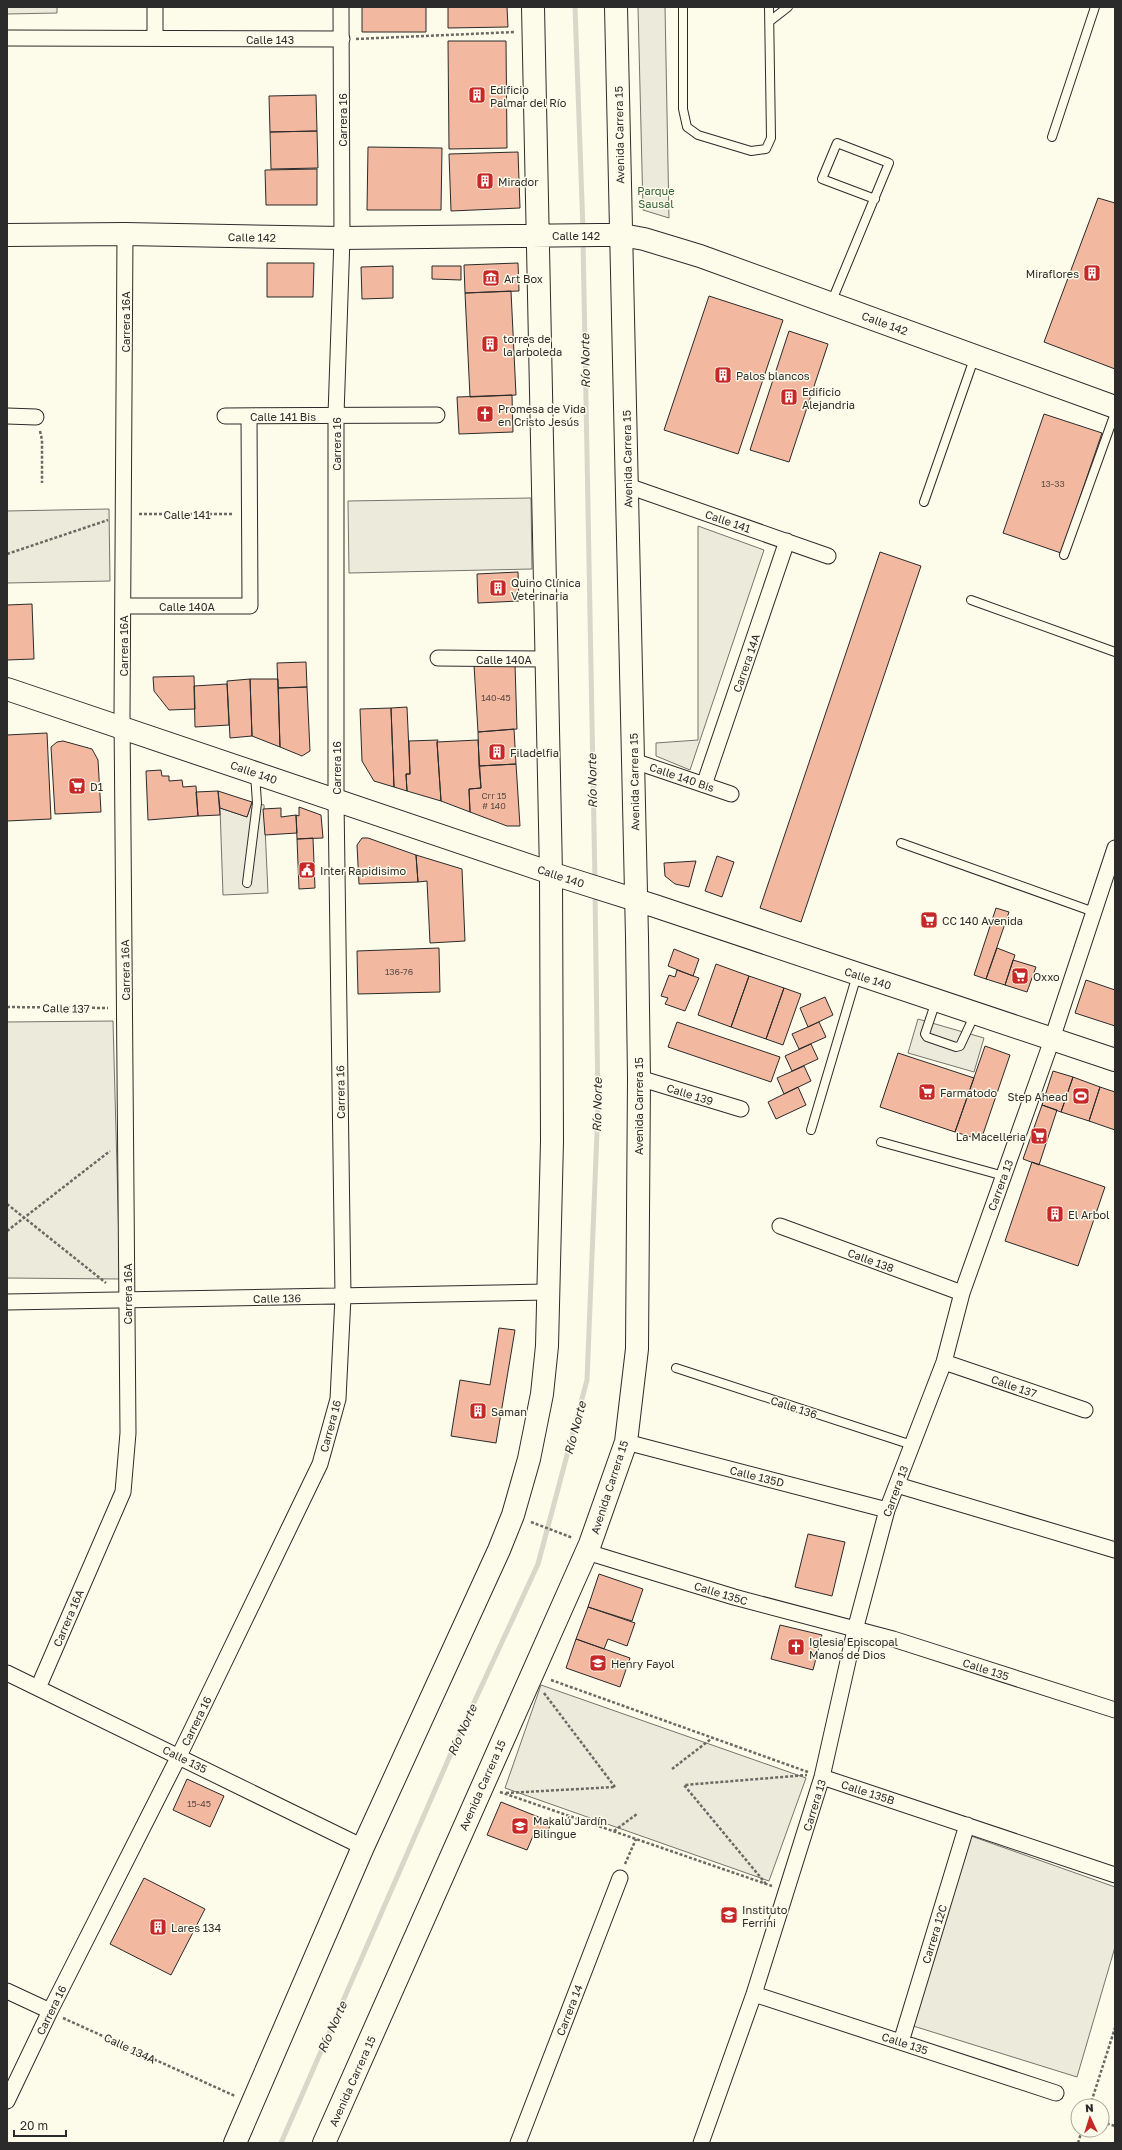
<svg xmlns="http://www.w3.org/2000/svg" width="1122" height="2150" font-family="'Golos Text',sans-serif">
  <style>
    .green { fill: #ecebdb; stroke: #74746e }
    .parking { fill: #eceadb; stroke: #74746e }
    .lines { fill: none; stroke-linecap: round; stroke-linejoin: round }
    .stream { stroke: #d8d7c9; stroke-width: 5 }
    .building { fill: #f2b8a0; stroke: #2b2b2b }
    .lane-casing { stroke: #2b2b2b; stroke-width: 10 }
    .street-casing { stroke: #2b2b2b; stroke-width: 17 }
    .secondary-casing { stroke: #2b2b2b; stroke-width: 24 }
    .path { stroke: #6a6964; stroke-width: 2.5; stroke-dasharray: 3 2; stroke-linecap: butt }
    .lane { stroke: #fdfbea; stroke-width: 8 }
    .street { stroke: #fdfbea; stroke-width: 15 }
    .secondary { stroke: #fdfbea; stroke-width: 22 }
    .labels { text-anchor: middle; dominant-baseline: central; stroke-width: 3; stroke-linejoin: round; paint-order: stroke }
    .number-label { font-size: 9px; fill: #5d4e48 }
    .street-label { font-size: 11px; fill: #2b2b2b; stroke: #fdfbea }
    .poi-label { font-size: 11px; fill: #2b2b2b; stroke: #fdfbea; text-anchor: start }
    .park-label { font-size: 11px; fill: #34623c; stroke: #fdfbea }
    .water-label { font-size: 12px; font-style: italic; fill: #2b2b2b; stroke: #fdfbea }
  </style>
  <rect width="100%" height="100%" fill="#fdfbea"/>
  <path class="green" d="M7,7H57V13L7,14Z
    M638,7H665L669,218L643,210Z
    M531,498L532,569L349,573L348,501Z
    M109,509L110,581L7,583V511Z
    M698,526L764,550L690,770L656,756V743L698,740Z
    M113,1021L120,1279L7,1278V1022Z
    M541,1685L806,1778L769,1881L505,1788Z
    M971,1836L1115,1887V1947L1077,2077L910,2025Z"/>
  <path class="parking" d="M252,802L264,805L268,893L223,895L220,808L247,817Z
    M918,1019L984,1038L974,1072L908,1053Z"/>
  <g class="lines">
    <path class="stream" d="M575,7L583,230
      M583,240L595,882
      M281,2143L459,1735L538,1564L587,1380L598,1107L595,892"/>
  </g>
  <path class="building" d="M362,7H426V32H362Z
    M448,7H507L508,27L448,28Z
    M448,41H506L507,148L449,149Z
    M316,95L317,131L270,132L269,96Z
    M317,131L318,168L271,169L270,132Z
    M368,147L442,148L441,210H367Z
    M518,152L520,208L451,211L449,154Z
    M317,169V205H266L265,170Z
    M1098,198L1115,203V369L1044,342Z
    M267,263H314L313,297H267Z
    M518,263L519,291L465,293L464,265Z
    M393,266V298L362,299L361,267Z
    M432,266H461V280L432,279Z
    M511,291L516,395L470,397L465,293Z
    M709,296L783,320L738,454L664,430Z
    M789,331L828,344L789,462L750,450Z
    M512,395L513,432L459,434L457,397Z
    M1044,414L1102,433L1061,553L1003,533Z
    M880,552L921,566L801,922L760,908Z
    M518,572L519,601L478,603L477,574Z
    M32,604L34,659L7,660V605Z
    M306,662L307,687L278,688L277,663Z
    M515,664L517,729L478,732L474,665Z
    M194,676L195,709L169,710L154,691L153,677Z
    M250,679L252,736L230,738L227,681Z
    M250,679H278L280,747L252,736Z
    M227,684L229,725L195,727L194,686Z
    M307,687L310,751L302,756L280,747L278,688Z
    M407,707L410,774H406L407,791L394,787L391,708Z
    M391,708L394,787L374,781L362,761L360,709Z
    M514,729L516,764L479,766L478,732Z
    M47,733L51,819L7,821V735Z
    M438,740L437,742L441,801L407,791L406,774H410L409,741Z
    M478,740L481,788L469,789L470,812L441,801L437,742Z
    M63,741L92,749L98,760L101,812L55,814L51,747L57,742Z
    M516,764L520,826H507L470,812L469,789L481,788L479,766Z
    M161,770L162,776H169V781L182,780L183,787L196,786L198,816L148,820L146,771Z
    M218,791L220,815L198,816L196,792Z
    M218,791L252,802L247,817L220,808Z
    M299,807L321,815L323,838L297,839L296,815L299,816Z
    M281,808V817L296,815L297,833L265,835L263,809Z
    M313,838L315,888L299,889L297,839Z
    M362,838H368L416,855L418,882L359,884L357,845Z
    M416,855L462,869L465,941L430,943L427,881L418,882Z
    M717,856L734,862L722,897L705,891Z
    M696,861L689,887L675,884L665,876L664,863Z
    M996,908L1009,912L986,979L974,975Z
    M439,948L440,992L358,994L357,951Z
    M997,948L1015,955L1005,985L986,979Z
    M674,949L699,959L693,976L668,966Z
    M1013,960L1036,967L1027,992L1005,985Z
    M716,964L749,976L731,1027L698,1015Z
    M677,970L699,978L685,1011L665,1004L668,998L661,996L669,975L675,977Z
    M749,976L784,988L766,1039L731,1027Z
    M1086,980L1115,990V1026L1075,1013Z
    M784,988L801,994L783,1045L766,1039Z
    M825,997L833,1015L808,1027L800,1008Z
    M677,1022L780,1057L771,1082L668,1047Z
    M819,1022L826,1037L799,1049L792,1034Z
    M811,1044L818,1059L792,1071L785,1056Z
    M985,1046L1010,1055L981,1140L955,1132Z
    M898,1053L974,1078L955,1132L880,1107Z
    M804,1066L811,1081L784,1094L777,1078Z
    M1053,1071L1073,1077L1061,1112L1042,1105Z
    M1073,1077L1100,1087L1089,1121L1061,1112Z
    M798,1087L806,1105L776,1119L768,1102Z
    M1100,1087L1115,1092V1130L1089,1121Z
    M1042,1105L1057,1110L1039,1165L1023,1159Z
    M1032,1162L1105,1187L1078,1266L1005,1241Z
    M499,1328L515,1330L496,1443L451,1436L460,1380L490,1385Z
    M808,1534L845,1542L832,1596L795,1587Z
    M599,1574L643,1589L632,1621L588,1607Z
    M588,1607L635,1623L627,1646L608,1639L604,1649L576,1639Z
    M780,1625L822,1635L813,1670L771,1659Z
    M576,1639L630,1658L620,1687L566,1668Z
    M187,1779L224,1796L210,1827L173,1810Z
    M501,1802L551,1822L547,1834L536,1829L527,1850L487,1835Z
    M144,1878L205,1909L171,1975L110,1944Z"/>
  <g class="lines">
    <g class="lane-casing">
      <path id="lane" d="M683,7V109L687,127L698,135L751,151L766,149L771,138L769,7
        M770,21L788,7
        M1052,137L1095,7
        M831,303L889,163L837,143L822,179L875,199
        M924,502L975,356
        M1064,555L1115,413
        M971,600L1115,652
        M901,843L1094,912
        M247,883L257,803L255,774
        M936,1001L925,1034L927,1037L956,1047L960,1046L975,1014
        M811,1130L857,975
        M881,1142L1004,1176
        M676,1368L912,1445"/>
    </g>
    <g class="street-casing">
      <path id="street" d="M155,7V38
        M7,38L342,39
        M7,416L36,417
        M225,416L437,415
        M628,486L828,556
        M123,606H250L249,416
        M438,658L547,659
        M634,761L731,794
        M704,785L787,541
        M639,1078L741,1109
        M780,1226L962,1293
        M7,1302L547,1292
        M944,1362L1085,1410
        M626,1442L887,1510
        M897,1485L1115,1550
        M587,1552L734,1597L893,1639L1115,1710
        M7,1673L363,1847
        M38,1688L123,1492L128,1433L122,715L125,234
        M822,1777L1115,1875
        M7,1991L50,2011
        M754,1994L1056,2093
        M901,2042L967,1825
        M7,2101L50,2011L179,1756L320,1464L338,1399L343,1297L336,800V415L342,238L341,7
        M518,2143L620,1878
        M701,2143L754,1994L822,1777L855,1630L887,1510L944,1362L962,1293L1048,1051L1115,848"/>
    </g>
    <g class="secondary-casing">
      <path id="secondary" d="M7,235L125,234L342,238L599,235H622L644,239L700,256L1115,407
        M7,689L563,877L655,906L1115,1060
        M235,2143L363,1847L499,1550L513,1515L529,1459L542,1394L547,1346L552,1141L551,873L533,7
        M324,2143L590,1544L626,1442L637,1349L639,1078L637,937L616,7"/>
    </g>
    <path class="path" d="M356,39L515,32
      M40,431L42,440V483
      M139,514H234
      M7,554L108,520
      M7,1007L108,1008
      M7,1204L106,1283
      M7,1231L110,1151
      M531,1522L573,1538
      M551,1680L808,1772
      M544,1693L615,1787
      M672,1769L711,1739
      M500,1792L772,1886
      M506,1793L615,1787
      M614,1831L637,1814
      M625,1864L636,1839
      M766,1884L684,1785L807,1775
      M63,2018L235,2096
      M1090,2106L1115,2028
      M1102,2122L1115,2126
      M1078,2143L1082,2130"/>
    <use href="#lane" class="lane"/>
    <use href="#street" class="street"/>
    <use href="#secondary" class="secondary"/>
  </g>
  <defs>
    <g id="building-square" transform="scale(0.9)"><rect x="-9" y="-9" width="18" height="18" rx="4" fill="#c62828" stroke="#fdfbea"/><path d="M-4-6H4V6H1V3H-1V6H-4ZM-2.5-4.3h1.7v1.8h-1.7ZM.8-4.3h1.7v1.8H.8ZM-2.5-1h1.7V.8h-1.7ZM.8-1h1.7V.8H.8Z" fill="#fff"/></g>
    <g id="museum-square" transform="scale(0.9)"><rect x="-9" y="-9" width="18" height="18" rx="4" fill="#c62828" stroke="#fdfbea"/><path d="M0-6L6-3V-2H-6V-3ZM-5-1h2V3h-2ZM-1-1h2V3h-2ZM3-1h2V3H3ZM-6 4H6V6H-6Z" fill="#fff"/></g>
    <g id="church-square" transform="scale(0.9)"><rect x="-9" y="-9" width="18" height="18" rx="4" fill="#c62828" stroke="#fdfbea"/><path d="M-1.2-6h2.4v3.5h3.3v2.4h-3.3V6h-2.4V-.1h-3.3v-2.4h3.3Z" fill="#fff"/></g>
    <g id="supermarket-square" transform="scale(0.9)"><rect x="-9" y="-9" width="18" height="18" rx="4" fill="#c62828" stroke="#fdfbea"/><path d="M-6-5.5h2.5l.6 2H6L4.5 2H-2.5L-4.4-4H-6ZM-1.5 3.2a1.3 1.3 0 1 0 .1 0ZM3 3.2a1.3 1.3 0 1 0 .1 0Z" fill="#fff"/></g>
    <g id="civic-square" transform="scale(0.9)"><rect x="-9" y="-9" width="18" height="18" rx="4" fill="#c62828" stroke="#fdfbea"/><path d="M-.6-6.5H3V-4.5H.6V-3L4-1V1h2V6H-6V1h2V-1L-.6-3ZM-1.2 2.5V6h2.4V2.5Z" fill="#fff"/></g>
    <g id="stadium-square" transform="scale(0.9)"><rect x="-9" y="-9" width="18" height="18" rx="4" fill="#c62828" stroke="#fdfbea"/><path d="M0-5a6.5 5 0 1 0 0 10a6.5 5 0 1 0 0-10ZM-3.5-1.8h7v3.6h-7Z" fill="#fff"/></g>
    <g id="school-square" transform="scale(0.9)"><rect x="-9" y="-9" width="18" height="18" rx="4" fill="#c62828" stroke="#fdfbea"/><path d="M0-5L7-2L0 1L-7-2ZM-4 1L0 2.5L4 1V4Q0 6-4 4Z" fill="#fff"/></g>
  </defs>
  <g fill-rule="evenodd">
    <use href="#building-square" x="477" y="95"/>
    <use href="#building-square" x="485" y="181"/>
    <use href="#building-square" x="1092" y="273"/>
    <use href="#museum-square" x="491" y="278"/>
    <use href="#building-square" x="490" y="344"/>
    <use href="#building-square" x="723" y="375"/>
    <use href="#building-square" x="789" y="397"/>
    <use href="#church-square" x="485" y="414"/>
    <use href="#building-square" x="498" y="588"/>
    <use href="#building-square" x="497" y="752"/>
    <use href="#supermarket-square" x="77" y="786"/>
    <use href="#civic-square" x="307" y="870"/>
    <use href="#supermarket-square" x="929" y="920"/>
    <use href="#supermarket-square" x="1020" y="976"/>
    <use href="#supermarket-square" x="927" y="1092"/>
    <use href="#stadium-square" x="1081" y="1096"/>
    <use href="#supermarket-square" x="1039" y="1136"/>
    <use href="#building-square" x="1055" y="1214"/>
    <use href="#building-square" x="478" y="1411"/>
    <use href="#church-square" x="796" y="1647"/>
    <use href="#school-square" x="598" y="1663"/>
    <use href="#school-square" x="520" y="1826"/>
    <use href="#school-square" x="729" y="1915"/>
    <use href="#building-square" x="158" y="1927"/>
  </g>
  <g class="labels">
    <g class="number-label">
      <text x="1053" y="483">13-33</text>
      <text x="496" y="697">140-45</text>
      <text x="494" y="795">Crr 15<tspan x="494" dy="10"># 140</tspan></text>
      <text x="399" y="971">136-76</text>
      <text x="199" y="1803">15-45</text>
    </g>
    <g class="street-label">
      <text x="270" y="39">Calle 143</text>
      <text transform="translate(342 120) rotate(-90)">Carrera 16</text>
      <text transform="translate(619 135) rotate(-91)">Avenida Carrera 15</text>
      <text x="576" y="235">Calle 142</text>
      <text transform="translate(252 237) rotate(1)">Calle 142</text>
      <text transform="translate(125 322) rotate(-90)">Carrera 16A</text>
      <text transform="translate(885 323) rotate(20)">Calle 142</text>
      <text x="283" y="416">Calle 141 Bis</text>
      <text transform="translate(336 444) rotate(-90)">Carrera 16</text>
      <text transform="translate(627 459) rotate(-91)">Avenida Carrera 15</text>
      <text x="187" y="514">Calle 141</text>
      <text transform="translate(728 521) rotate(19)">Calle 141</text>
      <text x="187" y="606">Calle 140A</text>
      <text transform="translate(123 646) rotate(-90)">Carrera 16A</text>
      <text x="504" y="659">Calle 140A</text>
      <text transform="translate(746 663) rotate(-71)">Carrera 14A</text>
      <text transform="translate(336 768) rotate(-90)">Carrera 16</text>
      <text transform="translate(254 772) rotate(19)">Calle 140</text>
      <text transform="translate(682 777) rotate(19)">Calle 140 Bis</text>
      <text transform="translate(634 782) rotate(-91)">Avenida Carrera 15</text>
      <text transform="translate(561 876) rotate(18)">Calle 140</text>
      <text transform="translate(125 970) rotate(-91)">Carrera 16A</text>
      <text transform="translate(868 978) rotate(18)">Calle 140</text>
      <text transform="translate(66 1008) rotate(1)">Calle 137</text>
      <text transform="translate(340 1092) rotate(-91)">Carrera 16</text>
      <text transform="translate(690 1094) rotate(17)">Calle 139</text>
      <text transform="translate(638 1106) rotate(-90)">Avenida Carrera 15</text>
      <text transform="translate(1000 1185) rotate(-70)">Carrera 13</text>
      <text transform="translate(871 1260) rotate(20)">Calle 138</text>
      <text transform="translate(127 1294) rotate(-90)">Carrera 16A</text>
      <text transform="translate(277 1298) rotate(-1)">Calle 136</text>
      <text transform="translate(1014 1386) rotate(19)">Calle 137</text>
      <text transform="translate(794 1407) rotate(18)">Calle 136</text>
      <text transform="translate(330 1426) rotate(-75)">Carrera 16</text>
      <text transform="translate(757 1476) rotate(14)">Calle 135D</text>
      <text transform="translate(609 1487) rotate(-72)">Avenida Carrera 15</text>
      <text transform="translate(895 1491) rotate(-70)">Carrera 13</text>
      <text transform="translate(721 1593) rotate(17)">Calle 135C</text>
      <text transform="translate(68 1618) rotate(-67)">Carrera 16A</text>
      <text transform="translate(986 1669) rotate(18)">Calle 135</text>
      <text transform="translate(196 1721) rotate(-64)">Carrera 16</text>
      <text transform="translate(185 1759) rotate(26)">Calle 135</text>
      <text transform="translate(482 1785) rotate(-66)">Avenida Carrera 15</text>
      <text transform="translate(868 1792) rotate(18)">Calle 135B</text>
      <text transform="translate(814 1805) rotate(-73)">Carrera 13</text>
      <text transform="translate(934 1934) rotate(-73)">Carrera 12C</text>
      <text transform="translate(51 2010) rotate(-64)">Carrera 16</text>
      <text transform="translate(569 2010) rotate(-69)">Carrera 14</text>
      <text transform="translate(905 2043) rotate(18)">Calle 135</text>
      <text transform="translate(130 2048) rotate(25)">Calle 134A</text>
      <text transform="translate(352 2081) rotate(-66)">Avenida Carrera 15</text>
    </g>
    <g class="poi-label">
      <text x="490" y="89">Edificio<tspan x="490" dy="13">Palmar del Río</tspan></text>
      <text x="498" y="181">Mirador</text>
      <text x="1079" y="273" text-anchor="end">Miraflores</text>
      <text x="504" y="278">Art Box</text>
      <text x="503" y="338">torres de<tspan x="503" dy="13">la arboleda</tspan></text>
      <text x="736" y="375">Palos blancos</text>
      <text x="802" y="391">Edificio<tspan x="802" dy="13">Alejandria</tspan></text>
      <text x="498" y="408">Promesa de Vida<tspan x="498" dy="13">en Cristo Jesús</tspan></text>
      <text x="511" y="582">Quino Clínica<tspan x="511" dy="13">Veterinaria</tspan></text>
      <text x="510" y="752">Filadelfia</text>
      <text x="90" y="786">D1</text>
      <text x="320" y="870">Inter Rapidisimo</text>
      <text x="942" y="920">CC 140 Avenida</text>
      <text x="1033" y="976">Oxxo</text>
      <text x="940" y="1092">Farmatodo</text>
      <text x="1068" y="1096" text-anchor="end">Step Ahead</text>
      <text x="1026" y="1136" text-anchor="end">La Macelleria</text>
      <text x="1068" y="1214">El Arbol</text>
      <text x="491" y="1411">Saman</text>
      <text x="809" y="1641">Iglesia Episcopal<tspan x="809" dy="13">Manos de Dios</tspan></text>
      <text x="611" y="1663">Henry Fayol</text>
      <text x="533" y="1820">Makalú Jardín<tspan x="533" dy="13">Bilingue</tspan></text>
      <text x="742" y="1909">Instituto<tspan x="742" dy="13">Ferrini</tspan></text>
      <text x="171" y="1927">Lares 134</text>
    </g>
    <g class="park-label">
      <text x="656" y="190">Parque<tspan x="656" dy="13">Sausal</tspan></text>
    </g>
    <g class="water-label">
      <text transform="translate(585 361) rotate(-91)">Río Norte</text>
      <text transform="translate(592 781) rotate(-91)">Río Norte</text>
      <text transform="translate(597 1105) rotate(-89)">Río Norte</text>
      <text transform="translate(575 1428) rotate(-75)">Río Norte</text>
      <text transform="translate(462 1730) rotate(-66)">Río Norte</text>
      <text transform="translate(332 2027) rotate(-66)">Río Norte</text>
    </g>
  </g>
  <rect width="1122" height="2150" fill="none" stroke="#2b2b2b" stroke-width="16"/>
  <g transform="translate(1090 2118) rotate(356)"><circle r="19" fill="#fdfbea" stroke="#a9a89e"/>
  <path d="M0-3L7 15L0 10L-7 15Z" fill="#c62828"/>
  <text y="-6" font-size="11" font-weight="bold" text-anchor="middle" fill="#2b2b2b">N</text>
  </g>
  <path d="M14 2130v6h52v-6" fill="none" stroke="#2b2b2b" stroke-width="2"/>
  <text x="20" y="2130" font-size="12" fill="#2b2b2b" stroke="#fdfbea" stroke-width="3" paint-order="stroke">20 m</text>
</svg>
